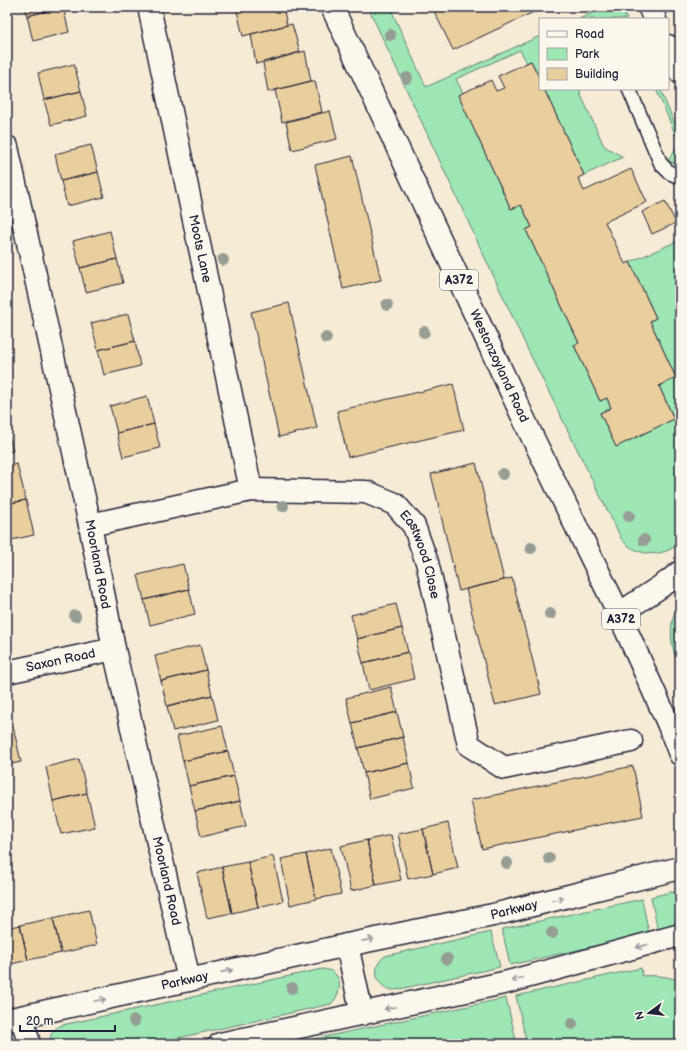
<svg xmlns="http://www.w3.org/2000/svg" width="687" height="1051" font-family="'Balsamiq Sans',sans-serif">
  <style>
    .green { fill: #9ee6b4; stroke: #608478 }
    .building { fill: #eacf9e; stroke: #22223b }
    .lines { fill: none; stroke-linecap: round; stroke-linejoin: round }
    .lane-casing { stroke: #22223b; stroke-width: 16 }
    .street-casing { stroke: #22223b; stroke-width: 25 }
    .primary-casing { stroke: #22223b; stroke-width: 25 }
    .lane { stroke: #fbf7ec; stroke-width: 13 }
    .street { stroke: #fbf7ec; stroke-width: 22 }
    .primary { stroke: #fbf7ec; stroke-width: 22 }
    .tree { fill: #969d94 }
    .oneway { stroke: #99979c }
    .labels { text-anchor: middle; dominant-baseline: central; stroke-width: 3; stroke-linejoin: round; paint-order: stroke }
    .shield { fill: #fbf7ec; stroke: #636270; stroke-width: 1 }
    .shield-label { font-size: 12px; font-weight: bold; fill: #22223b }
    .street-label { font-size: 13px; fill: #22223b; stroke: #fbf7ec }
  </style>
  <rect width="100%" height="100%" fill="#f6ebd5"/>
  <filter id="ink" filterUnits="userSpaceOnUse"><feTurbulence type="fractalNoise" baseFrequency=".025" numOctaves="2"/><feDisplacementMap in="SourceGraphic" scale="8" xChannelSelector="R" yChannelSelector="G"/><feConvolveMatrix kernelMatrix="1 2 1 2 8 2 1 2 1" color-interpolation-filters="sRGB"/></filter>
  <g filter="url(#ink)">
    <path class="green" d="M368,7H390L426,87L540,36V79L531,61L527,63L520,50L456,79L463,93L458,95L511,209L521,205L532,227L526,230L579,343L574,345L600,401L607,398L611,408L600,413L616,446L674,419L659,386L676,378L650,321L656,318L630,262L680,240V543C662,558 638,557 622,540L528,350Z
      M607,7H620L627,19H579Z
      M544,89H581L580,93L604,146L623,157L584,175Z
      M656,89H660L680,136V165L668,161L679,143Z
      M680,602V668C670,648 667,622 680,602Z
      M671,892L680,893V927L658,932L651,897Z
      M642,899L649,934L510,965L502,929Z
      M491,932L500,967L395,990C376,990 370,967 385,956Z
      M641,968L642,976C656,975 667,976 680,981V1044H527L516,996Z
      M322,969C343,970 344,991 331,1004L151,1044H50C49,1034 53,1029 62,1025Z
      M506,998L517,1044H344L310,1040Z"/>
    <path class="building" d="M24,7H63L27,16Z
      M63,7L69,32L33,41L27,16Z
      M236,7H283L287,25L243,36Z
      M432,7H539L540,9L453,50Z
      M292,24L300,52L256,64L251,34Z
      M305,51L311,81L268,92L263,63Z
      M531,61L540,79V89H544L584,175L578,178L584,191L631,169L647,202L605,222L625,264L630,262L656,318L650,321L676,378L659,386L674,419L616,447L600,413L611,408L607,398L600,401L574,345L579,343L526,230L532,227L521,205L511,209L458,95L491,80L496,91L504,88L498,76Z
      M74,64L81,91L44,100L38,73Z
      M311,81H315L322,112L282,122L275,90Z
      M81,91L87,116L51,125L44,100Z
      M330,111L337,139L292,150L286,122Z
      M91,145L98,172L61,181L55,154Z
      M352,156L381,280L343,289L315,165Z
      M98,172L104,197L67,206L61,181Z
      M665,201L676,223L652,234L642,212Z
      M110,231L117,259L80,268L73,241Z
      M117,259L123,283L86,292L80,268Z
      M289,303L317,428L279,437L251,312Z
      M128,314L135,341L98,350L91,323Z
      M135,341L140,366L104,375L98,350Z
      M453,384L464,430L348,457L337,411Z
      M147,396L154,424L117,433L110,406Z
      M154,424L160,448L123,457L117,433Z
      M7,428L13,451L7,452Z
      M476,463L504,580L459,591L431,474Z
      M17,464L26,500L7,504V466Z
      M26,500L34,535L7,541V504Z
      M183,564L189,589L144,600L138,575Z
      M512,578L541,694L495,705L466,589Z
      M189,589L195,614L150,625L144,600Z
      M396,604L402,628L357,639L351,615Z
      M402,628L408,652L363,663L357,639Z
      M200,645L206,670L161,681L155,656Z
      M408,652L414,679L369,690L363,663Z
      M206,670L212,695L167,706L161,681Z
      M391,687L397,712L352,723L346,698Z
      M212,695L218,720L173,731L167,706Z
      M397,712L403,737L358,748L352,723Z
      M13,726L21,762L7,765V728Z
      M222,726L228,751L183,761L177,736Z
      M403,737L409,763L364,773L358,748Z
      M228,751L234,776L189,786L183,761Z
      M79,759L87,793L53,801L46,767Z
      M409,763L414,788L370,799L364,773Z
      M633,766L643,816L482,849L471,800Z
      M234,776L240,801L195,811L189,786Z
      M87,793L95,827L61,834L53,801Z
      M240,801L246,826L201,837L195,811Z
      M448,823L458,868L433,874L423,829Z
      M423,829L433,874L408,879L398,834Z
      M391,835L401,880L376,885L367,840Z
      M367,840L376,885L351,891L341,846Z
      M331,848L341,894L316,899L306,854Z
      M306,854L316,899L290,905L281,859Z
      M273,856L283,901L258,907L248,862Z
      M248,862L258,907L232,913L222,867Z
      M222,867L232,913L207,918L197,873Z
      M89,910L97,945L61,953L53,918Z
      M53,918L61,953L28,960L20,925Z
      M20,925L28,960L7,965V928Z"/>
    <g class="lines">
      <g class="lane-casing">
        <path id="lane" d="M629,89L661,164L670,173L680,177"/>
      </g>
      <g class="street-casing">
        <g id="street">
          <path id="s1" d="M149,7L251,490"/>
          <path d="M649,7L655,19"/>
          <path d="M668,46L680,72"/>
          <path id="s2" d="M7,147L90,525L114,649L189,980"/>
          <path id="s3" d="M90,525L251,490L366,492L395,504L414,526L427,562L469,745L504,768L631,741"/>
          <path d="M619,614L669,581L680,572"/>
          <path id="s4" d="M7,672L114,649"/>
          <path d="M347,945L362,1014"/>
          <path d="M22,1017L29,1044"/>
          <path id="s5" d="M7,1020L347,945L493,915L680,868"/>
          <path d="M220,1044L508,982L680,935"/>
        </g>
      </g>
      <g class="primary-casing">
        <g id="primary">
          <path id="s6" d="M332,7L529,430L619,614L668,723L680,754"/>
        </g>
      </g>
      <use href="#lane" class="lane"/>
      <use href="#street" class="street"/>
      <use href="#primary" class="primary"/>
    </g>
    <g class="tree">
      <circle cx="390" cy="35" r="6"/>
      <circle cx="407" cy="78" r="6"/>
      <circle cx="223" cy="260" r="6"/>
      <circle cx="387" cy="305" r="6"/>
      <circle cx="424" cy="332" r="6"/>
      <circle cx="326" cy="338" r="6"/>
      <circle cx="503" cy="474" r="6"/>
      <circle cx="283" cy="506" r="6"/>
      <circle cx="629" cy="516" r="6"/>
      <circle cx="644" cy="540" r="6"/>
      <circle cx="531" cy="548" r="6"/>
      <circle cx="550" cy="614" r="6"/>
      <circle cx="75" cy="616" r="6"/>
      <circle cx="549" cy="858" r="6"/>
      <circle cx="507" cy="863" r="6"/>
      <circle cx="552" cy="933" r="6"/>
      <circle cx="447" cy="959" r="6"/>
      <circle cx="292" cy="988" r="6"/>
      <circle cx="134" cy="1021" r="6"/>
      <circle cx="572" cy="1024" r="6"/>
    </g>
    <defs><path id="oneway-shaft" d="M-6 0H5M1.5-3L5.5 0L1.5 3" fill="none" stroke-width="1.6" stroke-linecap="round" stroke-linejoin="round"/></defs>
    <g class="oneway">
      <use href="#oneway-shaft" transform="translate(558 899) rotate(-14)"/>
      <use href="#oneway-shaft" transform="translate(368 940) rotate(-11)"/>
      <use href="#oneway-shaft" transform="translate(642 946) rotate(165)"/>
      <use href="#oneway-shaft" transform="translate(227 971) rotate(-13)"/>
      <use href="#oneway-shaft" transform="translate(517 979) rotate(165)"/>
      <use href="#oneway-shaft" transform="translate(100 1000) rotate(-12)"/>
      <use href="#oneway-shaft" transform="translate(390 1008) rotate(168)"/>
    </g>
  </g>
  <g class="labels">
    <g class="shield">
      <rect x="440" y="270" width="38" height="20" rx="3"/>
      <rect x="602" y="609" width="38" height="20" rx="3"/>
    </g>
    <g class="shield-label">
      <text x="459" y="280">A372</text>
      <text x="621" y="619">A372</text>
    </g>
    <g class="street-label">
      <text stroke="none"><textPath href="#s1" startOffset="247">Moots Lane</textPath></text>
      <text stroke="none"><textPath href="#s6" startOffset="396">Westonzoyland Road</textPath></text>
      <text stroke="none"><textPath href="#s3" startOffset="369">Eastwood Close</textPath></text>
      <text stroke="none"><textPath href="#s2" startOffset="427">Moorland Road</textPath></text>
      <text stroke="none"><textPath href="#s4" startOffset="55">Saxon Road</textPath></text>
      <text stroke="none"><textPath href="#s2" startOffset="751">Moorland Road</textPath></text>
      <text stroke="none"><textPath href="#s5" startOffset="519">Parkway</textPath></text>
      <text stroke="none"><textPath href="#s5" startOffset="182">Parkway</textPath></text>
    </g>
  </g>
  <rect width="687" height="1051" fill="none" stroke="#fbf7ec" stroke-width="24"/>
  <rect x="12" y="12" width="663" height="1027" fill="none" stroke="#22223b" stroke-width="1.5" filter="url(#ink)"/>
  <rect x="539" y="18" width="130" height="72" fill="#fbf7ec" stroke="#a4a2a5"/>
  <rect x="547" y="31" width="20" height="6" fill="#fbf7ec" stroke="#a4a2a5"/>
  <text x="575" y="38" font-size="12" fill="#22223b">Road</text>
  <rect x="547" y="48" width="20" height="12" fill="#9ee6b4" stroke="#a4a2a5"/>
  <text x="575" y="58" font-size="12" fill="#22223b">Park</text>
  <rect x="547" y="68" width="20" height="12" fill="#eacf9e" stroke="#a4a2a5"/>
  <text x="575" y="78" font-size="12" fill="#22223b">Building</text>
  <g transform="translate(649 1013) rotate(255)" stroke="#fbf7ec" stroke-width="3" paint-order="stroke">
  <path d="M0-3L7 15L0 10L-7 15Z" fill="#22223b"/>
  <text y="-6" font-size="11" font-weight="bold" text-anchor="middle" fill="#22223b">N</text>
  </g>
  <path d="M20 1025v6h95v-6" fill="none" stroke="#22223b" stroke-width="2"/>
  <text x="26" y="1025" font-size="12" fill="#22223b" stroke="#fbf7ec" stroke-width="3" paint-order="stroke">20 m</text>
</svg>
